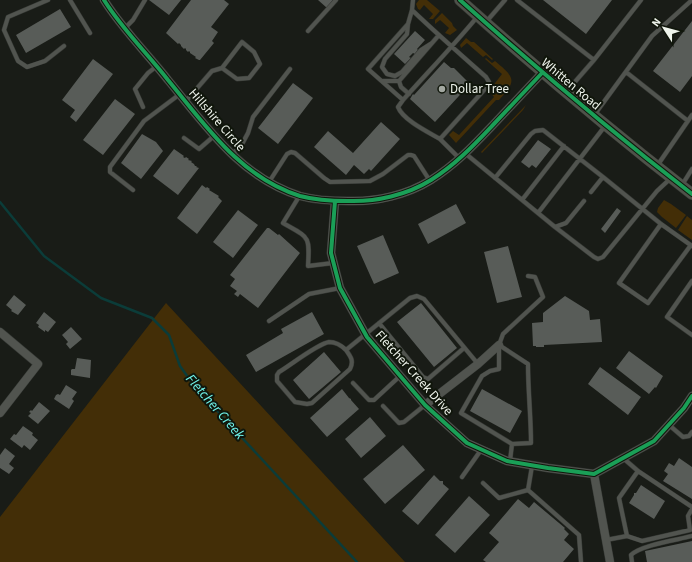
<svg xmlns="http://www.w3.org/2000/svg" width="692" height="562" font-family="'Source Sans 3',sans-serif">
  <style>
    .green { fill: #432e07 }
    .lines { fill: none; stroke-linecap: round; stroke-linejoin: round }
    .stream { stroke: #0b3c39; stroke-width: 2.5 }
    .building { fill: #585c58 }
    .lane-casing { stroke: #363935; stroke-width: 5 }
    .street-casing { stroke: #363935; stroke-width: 9 }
    .secondary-casing { stroke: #363935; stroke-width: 12 }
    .lane { stroke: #51544f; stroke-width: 4 }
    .street { stroke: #51544f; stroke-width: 8 }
    .secondary { stroke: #4f524a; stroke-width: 11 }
    .cycleway-casing { stroke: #10160b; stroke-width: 6 }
    .cycleway { stroke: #1a9f57; stroke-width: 4 }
    .poi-dot { fill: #a3a8a1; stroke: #10160b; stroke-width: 1.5 }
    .labels { text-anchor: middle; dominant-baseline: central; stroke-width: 4; stroke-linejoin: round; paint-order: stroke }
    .street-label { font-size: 13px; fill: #eef3eb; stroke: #10160b }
    .poi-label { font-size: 13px; fill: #eef3eb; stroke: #10160b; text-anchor: start }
    .water-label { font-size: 14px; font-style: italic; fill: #71f7ee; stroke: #10160b }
  </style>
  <rect width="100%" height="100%" fill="#191c17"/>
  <path class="green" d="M419,0H427L440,11L433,19H429L433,14L424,5L420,10L418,9L416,4Z
    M442,13L452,23L453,26L457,30L450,35L445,33L449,28L440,20L435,24V20Z
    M466,38L471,42H474L493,59L492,60L486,55L483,57L467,43L461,48L460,45Z
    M486,58L492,63L495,61C514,77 518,80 499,100H496L456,143L449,135L453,131L459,135L494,97L489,91L502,74L485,59Z
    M526,105L523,110L482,153L481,152Z
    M664,200L671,204L686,215L676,228L662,217L657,212L658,208Z
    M687,216L692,220V240L678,230Z
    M166,303L405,562H0V517Z"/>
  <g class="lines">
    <path class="stream" d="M0,202L44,256L101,298L152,318L169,335L180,366L195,387L357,562"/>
  </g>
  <path class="building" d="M149,0H181L169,15Z
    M191,0H224L229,4L211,27L218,32L212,41L214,43L200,60H199L195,58L196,57L190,53V52L189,51L188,52L186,50V49L185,48L184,49L181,46V45L179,43L178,44L166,33Z
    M318,0H333L327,8Z
    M543,0H612L586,34Z
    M60,9L71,27L26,53L16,35Z
    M692,21V76L680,92L653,71Z
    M415,31L425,40L417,49L418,50L415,54L413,53L409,57L411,58L405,64L394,54Z
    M93,59L113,74L76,122L70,117L75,110L62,100Z
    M444,62L451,68H454L470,84L435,122L410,99L413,94L414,95Z
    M293,83L313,98L278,144L258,128Z
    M115,99L135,114L103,155L83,140Z
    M381,122L400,139L371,171L369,169L364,174L354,165L346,175L314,147L328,131L353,153Z
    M142,134L156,142L163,151L141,179L121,163Z
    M538,140L551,149L536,168L532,165L529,168L521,162Z
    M174,149L184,156L183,157L185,158L186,157L189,159L188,160L192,161L191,162L194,164L195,166H197L196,167L199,168L178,195L153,176Z
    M202,185L206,188L207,187L210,189L209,190L219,196L218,197L222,201L197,234L177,218Z
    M456,204L466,223L428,244L418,224Z
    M617,208L621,211L605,233L601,229Z
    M238,210L258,225L233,258L213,242Z
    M267,228H269L278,235L279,234L300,253L258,308L240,294L238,297L234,294L237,291L230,286L235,279L230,275Z
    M383,235L399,273L374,284L357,246Z
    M508,246L522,297L497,303L484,252Z
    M14,295L26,305L18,315L11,311L12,310L6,305Z
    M565,296L589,311L590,320L600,319L602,342L544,345V347H536V346H533L532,323L543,322V313Z
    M421,303L457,348L434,367L397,322Z
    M44,312L56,322L48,332L45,330V332L38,327L39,325L36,323Z
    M312,312L324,334L256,372L246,355L283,333L281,329Z
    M71,327L82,339L70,349L66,344L68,342L62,335Z
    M629,351L663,376L656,388L655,387L649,394L616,368Z
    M324,352L341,372L309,399L293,380Z
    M77,358L91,360L90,378L71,375V370L72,369H75Z
    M600,367L641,397L628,415L588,384Z
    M66,385L77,392L72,399L74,401L69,409L54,399L56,395L58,394L60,395Z
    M342,389L349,398L351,399V400L359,409L327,437L310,418Z
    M482,389L522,411L510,433L470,411Z
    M39,402L50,411L38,424L28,416L31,413L29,412L31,410L32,411Z
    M370,417L386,436L361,458L345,439Z
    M23,426L33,433L32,435L38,440L30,450L24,445L22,448L10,439L14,434L16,435Z
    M403,445L425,470L385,504L363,479Z
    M5,448L15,456L9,464L14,468L9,474L0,468V455Z
    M679,458L692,467V499L663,481L668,474L664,471L669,463L674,466Z
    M434,475L440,481H443V484L449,489L418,525L402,511Z
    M641,485L665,501L654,519L629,503L634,495V493H636Z
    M469,496L490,515L455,553L435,535Z
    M518,499L529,508L534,502L565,528L564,529L569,534L564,540L574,549L563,562H486L483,560L499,542L489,533Z
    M692,541V562H647L645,551Z"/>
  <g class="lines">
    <g class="lane-casing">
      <path id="lane" d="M48,0L8,17L4,30L18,61L27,67L45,61L64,46
        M70,0L90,33
        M413,0L412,10C436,33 461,55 486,77L489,82L485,89L440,139C428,132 403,120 398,107L403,100C428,72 454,45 478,16
        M517,0L594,60
        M486,22L505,0
        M408,24L407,34L385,59L382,67L387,74L395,76L402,72L421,50L432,43
        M124,29L133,20L145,0
        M308,31L336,0
        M626,72L688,121
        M382,81H399L439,35
        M399,81L401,87L409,94
        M567,91L594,60L641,0
        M403,100L368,69L408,24L412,10
        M186,101L212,71L222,68L237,79L249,78L260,64L254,52L242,42L222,68
        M143,107L135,89L148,73L157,66
        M595,114L652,36L692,0
        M184,138L199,149L214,136
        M440,139L459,158
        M232,154L241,146L248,133L253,117L290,69
        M466,154L555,227L566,223L584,201
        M657,166L692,115
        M603,177L661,224L692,246
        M495,178L531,134L535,131L543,130L603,177L591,192
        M269,182L287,154L291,152L295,153L324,178L330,182L370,181L383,174L408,155H411L414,156L430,181
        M682,185L692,169
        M133,190L110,172V167L144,121L180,94
        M300,195L283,223C309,238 310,235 308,266L333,263
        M522,200L564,146
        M538,213L605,126
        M661,224L619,283L648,303L691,245
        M555,227L594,257L598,259L603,257L657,191L671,178
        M692,281L667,317L692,335
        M269,321L309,294L340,288
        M379,323L423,377L428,379L464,348
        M499,345L528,364C528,391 531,417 531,443L512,444
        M346,350C351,357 354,361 350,369L312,403L307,404L295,402L277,381V375L279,372C291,365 317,344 329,342C336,342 342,346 346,350L410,298L417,296L424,299L478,364
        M353,383L369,400H374L400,376
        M383,406L399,423L404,422L425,405
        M669,425L683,437L689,436L692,432
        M510,461L512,444L461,413L482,376L490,371L499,369V345L503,334L543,297L535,277L528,276
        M532,466L528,490L579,535L581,562
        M638,471L692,507
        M462,477L481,450
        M483,483L499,498L528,490
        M627,536L642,541L690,530L688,516L692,509
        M606,540L627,536L619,498L638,471L623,458
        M632,562L631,555C641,545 677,540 692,536"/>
    </g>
    <g class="street-casing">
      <path id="street" d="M104,0C122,29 147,53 168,80C206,126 240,177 300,196C315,200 332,201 348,201C376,202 407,195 431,180C455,165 473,146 492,126C509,108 525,91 542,73
        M335,201L331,253L340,288L367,337L425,405L467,443L507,461L548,468L594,474L654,441L684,408L692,396
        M0,332L38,364L0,413
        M425,405L478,364L499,345
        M594,474L610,562"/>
    </g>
    <g class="secondary-casing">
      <path id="secondary" d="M460,0C535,67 612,132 692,194"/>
    </g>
    <use href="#lane" class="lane"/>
    <use href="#street" class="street"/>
    <use href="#secondary" class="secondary"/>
    <g class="cycleway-casing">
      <path id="cycleway" d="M104,0C122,29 147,53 168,80C206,126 240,177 300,196C315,200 332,201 348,201C376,202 407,195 431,180C455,165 473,146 492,126C509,108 525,91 542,73
        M460,0C535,67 612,132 692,194
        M335,201L331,253L340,288L367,337L425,405L467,443L507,461L548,468L594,474L654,441L684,408L692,396"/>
    </g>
    <use href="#cycleway" class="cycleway"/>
  </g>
  <circle class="poi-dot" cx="442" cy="89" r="4"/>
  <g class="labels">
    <g class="street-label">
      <text transform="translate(571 84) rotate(40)">Whitten Road</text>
      <text transform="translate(217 120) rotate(49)">Hillshire Circle</text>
      <text transform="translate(414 373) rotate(48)">Fletcher Creek Drive</text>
    </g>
    <g class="poi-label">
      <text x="450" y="89">Dollar Tree</text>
    </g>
    <g class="water-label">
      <text transform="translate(215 407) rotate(49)">Fletcher Creek</text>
    </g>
  </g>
  <g transform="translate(664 28) rotate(306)" stroke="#10160b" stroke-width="3" paint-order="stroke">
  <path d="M0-3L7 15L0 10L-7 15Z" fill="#eef3eb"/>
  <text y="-6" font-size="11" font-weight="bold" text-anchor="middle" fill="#eef3eb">N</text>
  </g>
</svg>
